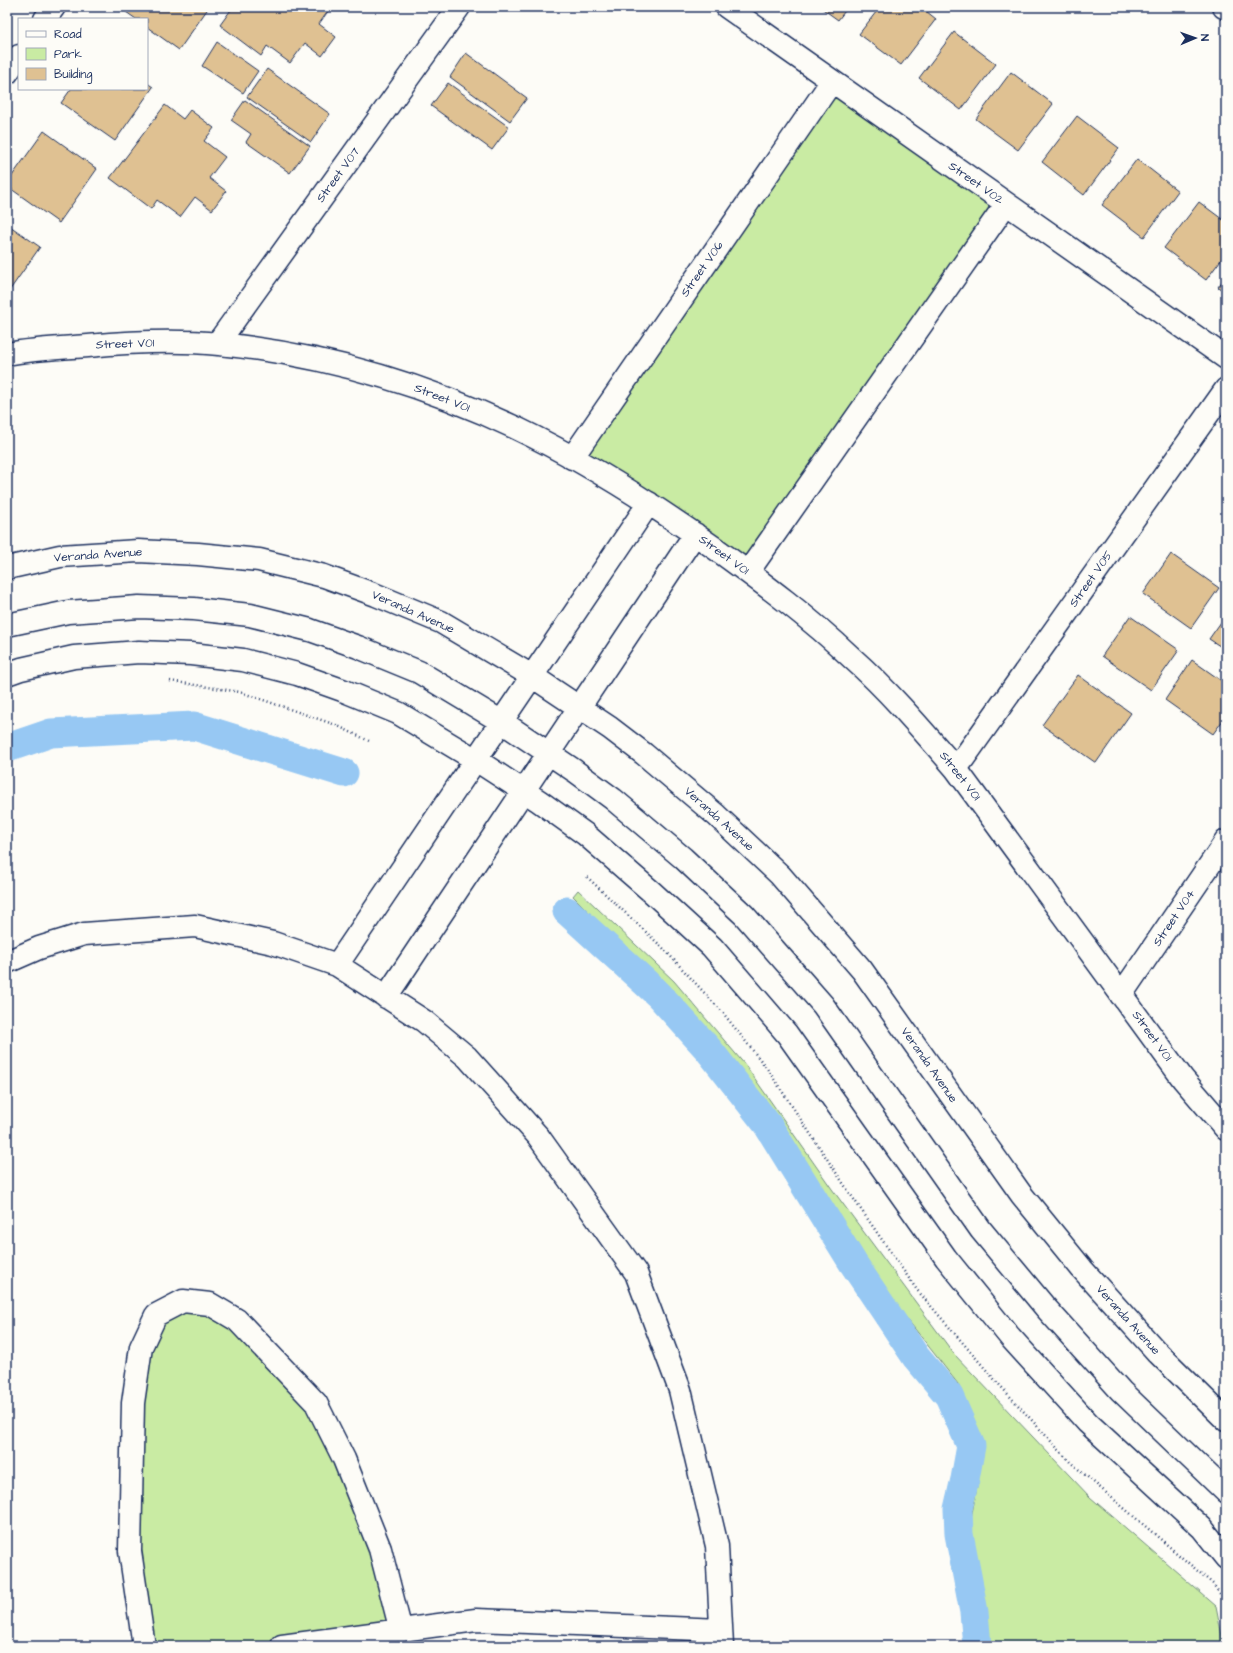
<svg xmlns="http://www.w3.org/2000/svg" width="1233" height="1653" font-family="'Architects Daughter',sans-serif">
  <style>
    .green { fill: #c9eba3; stroke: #728d80 }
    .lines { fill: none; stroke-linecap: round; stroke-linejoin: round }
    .canal { stroke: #97c8f3; stroke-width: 29 }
    .building { fill: #dfc192; stroke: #1b2f5e }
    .minor-casing { stroke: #1b2f5e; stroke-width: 25 }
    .path { stroke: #1b2f5e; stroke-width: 2.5; stroke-dasharray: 1 3; stroke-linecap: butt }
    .minor { stroke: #fdfcf7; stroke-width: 22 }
    .labels { text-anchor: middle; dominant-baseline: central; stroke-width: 3; stroke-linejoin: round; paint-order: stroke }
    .street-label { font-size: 12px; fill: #1b2f5e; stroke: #fdfcf7 }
  </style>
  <rect width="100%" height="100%" fill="#fdfcf7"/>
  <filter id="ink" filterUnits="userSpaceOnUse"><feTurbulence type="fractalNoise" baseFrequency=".025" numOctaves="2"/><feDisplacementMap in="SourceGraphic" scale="8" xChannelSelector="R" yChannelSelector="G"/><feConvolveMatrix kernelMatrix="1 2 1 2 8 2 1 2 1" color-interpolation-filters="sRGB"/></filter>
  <g filter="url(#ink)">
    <path class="green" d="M832,81L1006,204L748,572L572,458Z
      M578,890L674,981L746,1066L832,1189L954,1354L1090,1497L1216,1606L1224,1646H986L982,1597L969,1529L978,1482L981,1441L958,1384L900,1310L785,1139L706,1030L573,896Z
      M210,1304L316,1403L401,1631L282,1646H144L133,1403L156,1315Z"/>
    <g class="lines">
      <path class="canal" d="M7,748L51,733L194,726L344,773
        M567,911L659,995L708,1049L767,1124L853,1263L916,1357L949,1396L971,1446L965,1479L958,1509L959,1534L974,1612L977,1646"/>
    </g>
    <path class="building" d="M129,7H209L179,50L147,27V19H136L126,12Z
      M233,7H331L319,24L336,37L322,56L305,43L290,63L267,46L261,56L220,25Z
      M820,7H848L838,20Z
      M880,7H921L936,19L901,65L859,34Z
      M954,32L996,64L961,110L919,78Z
      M217,42L258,71L243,93L202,66Z
      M466,53L527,98L510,121L450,77Z
      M267,69L330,114L311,142L247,97Z
      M1011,72L1053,104L1018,150L976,119Z
      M147,83L153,87L115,141L61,103L71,89H147Z
      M448,83L509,127L492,150L431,106Z
      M245,100L310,146L290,173L246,142L251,134L231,120Z
      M165,105L183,119L190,110L214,128L204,141L225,157L209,178L226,191L212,210L195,197L180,217L157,200L151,209L110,178Z
      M1077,116L1119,148L1084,195L1042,162Z
      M44,131L97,169L59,223L7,186V183Z
      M1137,159L1178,191L1144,237L1102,205Z
      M1199,202L1226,222V253L1206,280L1164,248Z
      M7,224L40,247L7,294Z
      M1226,276V293L1218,287Z
      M1171,554L1219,588L1191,628L1143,594Z
      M1226,615V650L1209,639Z
      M1130,616L1179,650L1151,690L1102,656Z
      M1192,660L1226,684V716L1213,734L1165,700Z
      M1078,675L1131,713L1096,763L1042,725Z"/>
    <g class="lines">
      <g class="minor-casing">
        <path id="minor" d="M727,7L1226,358
          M1224,7L1226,8
          M45,19L54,7
          M7,73L19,56
          M217,344L459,7
          M7,354C34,349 61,348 88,346C131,342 176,340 219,344C321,354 423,384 516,428C585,461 654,505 716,549C763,583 810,618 852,658C890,692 923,731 956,769L1183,1079L1226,1129
          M572,458L832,81
          M7,568L60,556L138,551L198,554L259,560L324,576L376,595L441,622L532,676L610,728L644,754L716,815L780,875L862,970L1021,1194L1082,1269L1156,1351L1226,1420
          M748,572L1006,204
          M7,625L68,612L139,607L194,609L250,615L310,630L358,647L419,672L502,722L575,771L613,799L683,858L744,915L823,1005L981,1230L1045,1307L1121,1391L1226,1492
          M7,674L21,669L74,657L139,652L191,654L243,660L297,674L342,690L398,713L476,760L539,801L585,834L653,893L712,947L787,1034L946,1258L1010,1337L1088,1423L1202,1528L1226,1558
          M956,769L1226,389
          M7,962L39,948L84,934L195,926L273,943L337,965L424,1021L467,1057L538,1136L636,1273L680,1390L717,1546L722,1646
          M337,965L649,503
          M1121,995L1226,841
          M386,997L695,534
          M144,1646L130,1551L133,1403L141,1347L156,1315L183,1301L210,1304L237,1320L316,1403L344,1459L380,1549L401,1631
          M282,1646L476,1620L721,1630"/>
      </g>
      <path class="path" d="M170,681L240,692L336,725L369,741
        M587,877L663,948L723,1013L766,1067L853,1198L917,1290L995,1380L1070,1462L1213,1584L1223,1598L1226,1606"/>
      <use href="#minor" class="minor"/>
    </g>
  </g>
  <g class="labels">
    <g class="street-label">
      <text transform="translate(338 175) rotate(-54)">Street V07</text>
      <text transform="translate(976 183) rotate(35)">Street V02</text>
      <text transform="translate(702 269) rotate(-55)">Street V06</text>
      <text transform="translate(125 344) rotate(-2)">Street V01</text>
      <text transform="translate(442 398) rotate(21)">Street V01</text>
      <text transform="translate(98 555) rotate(-4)">Veranda Avenue</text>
      <text transform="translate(724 555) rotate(36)">Street V01</text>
      <text transform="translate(1091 579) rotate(-55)">Street V05</text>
      <text transform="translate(413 612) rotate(24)">Veranda Avenue</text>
      <text transform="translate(960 776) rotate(52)">Street V01</text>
      <text transform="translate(719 819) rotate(42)">Veranda Avenue</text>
      <text transform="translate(1174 918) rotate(-56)">Street V04</text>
      <text transform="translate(1152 1036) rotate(54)">Street V01</text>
      <text transform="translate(929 1065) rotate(55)">Veranda Avenue</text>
      <text transform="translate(1128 1320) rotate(48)">Veranda Avenue</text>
    </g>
  </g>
  <rect width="1233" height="1653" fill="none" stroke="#fdfcf7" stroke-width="24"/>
  <rect x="12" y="12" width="1209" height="1629" fill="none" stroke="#1b2f5e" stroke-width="1.5" filter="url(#ink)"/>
  <rect x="18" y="18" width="130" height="72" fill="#fdfcf7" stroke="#a3aaba"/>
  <rect x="26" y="31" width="20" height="6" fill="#fdfcf7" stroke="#a3aaba"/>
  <text x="54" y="38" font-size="12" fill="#1b2f5e">Road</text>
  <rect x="26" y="48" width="20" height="12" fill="#c9eba3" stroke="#a3aaba"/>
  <text x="54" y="58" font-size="12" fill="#1b2f5e">Park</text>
  <rect x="26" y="68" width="20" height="12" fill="#dfc192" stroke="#a3aaba"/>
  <text x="54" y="78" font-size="12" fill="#1b2f5e">Building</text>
  <g transform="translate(1195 38) rotate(88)" stroke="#fdfcf7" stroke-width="3" paint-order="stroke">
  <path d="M0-3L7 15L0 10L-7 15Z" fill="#1b2f5e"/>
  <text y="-6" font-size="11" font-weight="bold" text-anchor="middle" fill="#1b2f5e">N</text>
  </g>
</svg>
